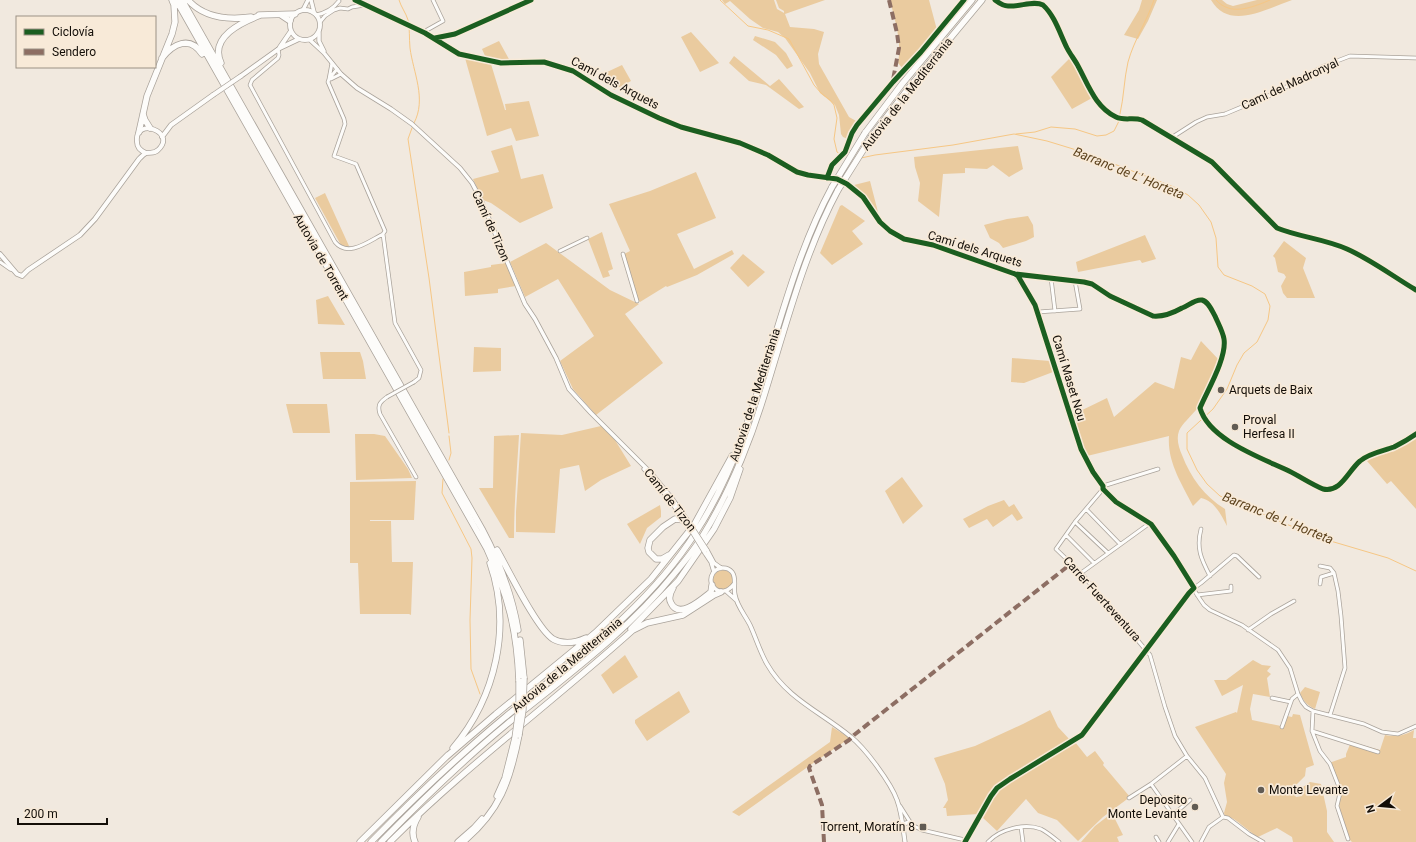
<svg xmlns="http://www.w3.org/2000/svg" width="1416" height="842" font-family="Roboto,sans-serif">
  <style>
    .green { fill: #eacb9f }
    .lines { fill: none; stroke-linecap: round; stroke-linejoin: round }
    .stream { stroke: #f6c785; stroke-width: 1 }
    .minor-casing { stroke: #aaa39b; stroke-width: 4.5 }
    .tertiary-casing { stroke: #aaa39b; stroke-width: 5 }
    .secondary-casing { stroke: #aaa39b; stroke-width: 5.5 }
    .motorway-casing { stroke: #aaa39b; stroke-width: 7 }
    .minor { stroke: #fdfcfa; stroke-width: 3 }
    .tertiary { stroke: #fdfcfa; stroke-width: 3.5 }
    .secondary { stroke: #fdfcfa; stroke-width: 4 }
    .motorway { stroke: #fdfcfa; stroke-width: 5.5 }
    .minor-bridge-casing { stroke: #aaa39b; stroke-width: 4.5; stroke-linecap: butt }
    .tertiary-bridge-casing { stroke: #aaa39b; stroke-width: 5; stroke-linecap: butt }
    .secondary-bridge-casing { stroke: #aaa39b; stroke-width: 5.5; stroke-linecap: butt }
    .motorway-bridge-casing { stroke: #aaa39b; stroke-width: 7; stroke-linecap: butt }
    .minor-bridge { stroke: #fdfcfa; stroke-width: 3 }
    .tertiary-bridge { stroke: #fdfcfa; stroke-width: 3.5 }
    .secondary-bridge { stroke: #fdfcfa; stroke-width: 4 }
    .motorway-bridge { stroke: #fdfcfa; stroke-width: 5.5 }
    .quiet { stroke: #8d6e63; stroke-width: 4; stroke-dasharray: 8 4; stroke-linecap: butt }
    .cycleway-casing { stroke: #f8ead8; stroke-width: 8 }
    .cycleway { stroke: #1b5e20; stroke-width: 5 }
    .poi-dot { fill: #615b53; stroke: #f8ead8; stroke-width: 1.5 }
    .labels { text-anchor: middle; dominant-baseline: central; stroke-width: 3.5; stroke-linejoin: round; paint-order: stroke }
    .street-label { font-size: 12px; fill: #130e08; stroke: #f8ead8 }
    .poi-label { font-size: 12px; fill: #130e08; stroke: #f8ead8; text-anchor: start }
    .water-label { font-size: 13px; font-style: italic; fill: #5d431e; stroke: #f8ead8 }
  </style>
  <rect width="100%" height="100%" fill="#f1e9df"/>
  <path class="green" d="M722,0H774L777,9L784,13V11L779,8L776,0H825L785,14L790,27L814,29L824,32L818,54L819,64L849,117L858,122L848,139L843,137L841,134L839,115L835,105L820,93L810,73L785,38L778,32L763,28L750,19L730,1L725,4Z
    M890,0H929L937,30L903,69L898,63C902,41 895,21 890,0Z
    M1142,0H1157L1148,21L1138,39L1124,35L1139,10Z
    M1211,0H1222L1227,4L1233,6L1257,0H1292C1266,9 1229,31 1211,0Z
    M691,32L719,63L700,72L681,37Z
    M755,36L775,42L786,53L793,66L787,69L776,55L753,40Z
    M499,41L510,61L486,58L482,49Z
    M734,56L770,86L779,79L804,107L799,109L766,85L749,81L729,63Z
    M465,58L491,64L505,110H506L505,104L529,101L539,136L516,141L511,128L487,136Z
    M1070,58L1092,98L1072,109L1051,77Z
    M622,65L631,81L614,90L605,73Z
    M512,145L521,179L543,174L553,208L520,223L491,203L483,200L473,179L499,172L491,151Z
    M1018,146L1023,169L1009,177L993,165L987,169L965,168V173L943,174L939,217L918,201L920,183L915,167L914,157Z
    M696,172L716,218L677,234L694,269L732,250L734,254L697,275L667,287L666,286L640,302L638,300L624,254L630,251L609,204L650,191Z
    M870,181L879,216L865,196L854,185Z
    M325,193L349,246L344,248L342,247L315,198Z
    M842,205L865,221L852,231L863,244L832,265L820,253L840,206Z
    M1028,216L1033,225L1034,237L1026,241L1003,248L999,243L990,238L984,225L1007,219Z
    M602,232L613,269L608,271L610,276L603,278L588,239Z
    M1145,235L1156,259L1142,263L1140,260L1078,272L1076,262Z
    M1284,241L1306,258L1303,268L1315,298H1287L1283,293L1281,286L1286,277L1284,274L1278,272L1275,258L1273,256Z
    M546,243L610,290L639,304L625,314L663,363L596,415L573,389L560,361L594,336L558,279L525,297L510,262Z
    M743,254L765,272L748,287L730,268Z
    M506,263L516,286L498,289V293L465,296L464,272L491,267V265Z
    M328,296L345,325L318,324L316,300Z
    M1201,341L1219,360C1214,375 1208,388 1200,402C1198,404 1198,408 1196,410C1191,416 1182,424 1179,431C1176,439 1179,448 1182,455C1191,478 1204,496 1225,509L1227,526C1221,515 1215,501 1201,498L1193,506C1182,484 1167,462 1169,436L1087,456L1072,415L1107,398L1114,417L1155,382L1174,389L1181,357L1191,360Z
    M474,347L501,348V371L473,372Z
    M320,352H360L363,361L366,379H323Z
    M1012,358L1050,361L1053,372L1024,383L1011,382Z
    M286,404H327L330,433H293Z
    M601,426L615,440L631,466L601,480L585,491L579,465L560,469L555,533L516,532V512L521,433L562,435Z
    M355,434H374L385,436L408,469L412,478L356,480Z
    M519,435C517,470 514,504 514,538H509L479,488H493L494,436Z
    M1416,436V509L1391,481L1387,484L1367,461V459L1396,448Z
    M902,477L923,506L903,524L885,491Z
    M416,481L414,520H370V521H391L392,562H413L411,615L409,614H360L358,563H350V482Z
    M1004,500L1009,507L1014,504L1023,518L1017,521L1012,514L993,527L987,519L969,528L963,519L988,506Z
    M660,505L661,511V517L647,528L640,544L627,524Z
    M713 580a10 10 0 1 1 20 0a10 10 0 1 1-20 0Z
    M625,655L638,677L613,694L601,675Z
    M1253,660L1262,665L1271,666L1267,671L1271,674L1267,678L1270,697L1253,694L1250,709L1252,720L1281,726L1287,716L1292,717L1293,714L1300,715L1314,765L1306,768L1305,776L1291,790L1296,797L1302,796L1303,787L1310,782L1321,784L1327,811V832L1334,842H1293L1292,837L1277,828L1258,837C1247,831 1236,817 1225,816L1224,813L1227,802L1224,783L1226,774L1195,727L1236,712L1237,713L1243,685L1222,696L1214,680H1226Z
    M1305,687L1320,692L1315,709C1308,706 1303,701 1300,693Z
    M679,691L690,712L647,741L635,723V720Z
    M1050,710L1058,727L1071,741L993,790L979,814L947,816L946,808H943L948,800L945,784L934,758L975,746L1023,724Z
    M832,727L850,738L809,766L739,816L732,812L830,742Z
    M1414,730L1413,738H1416V842H1352L1349,839L1340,813L1339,802L1341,789L1329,763L1346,757V754L1351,742L1380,750L1385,735C1397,737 1403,736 1414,730Z
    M1075,742L1087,757L1095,751L1104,763L1103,765L1130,797L1103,817L1078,841L1057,820L1038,813L1026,799L997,831L982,817L990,800L1001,788Z
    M1112,813L1123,835L1117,837L1119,842H1081L1095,826Z"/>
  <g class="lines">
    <path class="stream" d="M399,0C401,7 406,13 408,20C410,29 409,38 410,48C413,72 427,99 414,123
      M720,0L748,26L768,30L789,39L814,85L821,93L830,100L834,105L837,118L834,139L837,152L841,155
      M1216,0C1231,17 1253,7 1270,0
      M1120,114C1124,97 1124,79 1128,62C1134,40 1147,21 1154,0
      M412,128L408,139L429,278L449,433
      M1016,134L1035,132L1051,127L1075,129L1097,136L1106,135L1114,131L1119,121
      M861,158L875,155L953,145L1014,134L1047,141L1083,152L1174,187L1188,195L1199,205L1211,222L1216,238L1218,267L1224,275L1252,286L1265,294L1270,306L1268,320L1257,342L1244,353L1237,365L1227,389L1213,409L1187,433V449L1197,470L1207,484L1220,496L1317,537L1388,558L1416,571
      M449,436L451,453L449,460
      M443,479L442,493L471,549L472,558L470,620L471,669L480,694"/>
    <g class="minor-casing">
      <path id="minor" d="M355,0L425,33L459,54L501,63L544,62L573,71L611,95L659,118L681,127L740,143L768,155L797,172L808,175L837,179
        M995,0C999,3 1003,6 1008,6C1020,7 1034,0 1043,5C1055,16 1060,34 1067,48C1070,54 1075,60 1078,66C1088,84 1095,107 1116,117C1124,121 1133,117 1142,120L1212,162L1277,228C1299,237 1325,239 1347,249C1370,259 1394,277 1416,290
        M316,15C326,13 333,9 339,1
        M320,22L325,16L334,10L340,8L348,9L352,7L365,5
        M425,33L427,30L443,21L433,0
        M435,38L455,34L531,0
        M278,49L279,55L278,58L252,80L250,85L335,242C348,258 369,241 383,234
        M337,69L329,79L328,82L344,119L345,124L334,156L356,164L385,231L383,234L395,323L421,370L419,378L414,382
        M329,79L332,63
        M331,79L341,74
        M1171,138L1196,122L1207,117L1225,114L1275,93L1324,66L1350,56L1416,58
        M842,182L856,190L863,197L880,222L890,231L904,239L933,245L1015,274L1084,282L1092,284L1110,296L1153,316C1164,317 1173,313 1182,308C1188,306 1195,299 1202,300C1209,302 1212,311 1215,316C1218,323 1223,332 1224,339C1227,358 1207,391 1200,408C1209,440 1262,458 1289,471C1301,477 1311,484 1323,489C1341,493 1348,471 1360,461C1369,453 1383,451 1394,447C1402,443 1409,439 1416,434
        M560,251L587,238
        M623,254L637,301
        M0,262L10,269L13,270
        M1015,275L1035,305L1081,449C1089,466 1102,491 1116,502C1126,510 1144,516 1152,525C1173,549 1186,580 1204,605L1210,610L1242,625L1278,650L1290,668L1298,694L1302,702L1306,707L1313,711L1364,724L1382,732L1398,734L1416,726
        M1051,278L1055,311
        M1038,312L1080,309L1075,281
        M387,397C380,402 377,405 380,414L416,477
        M1103,486L1158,469
        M1103,489L1075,522L1056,549L1081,573L1150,655L1165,707L1175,736L1187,756L1205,778L1223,817L1228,818L1249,834L1263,842
        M1086,509L1120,544
        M1075,522L1108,553
        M1201,529C1196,548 1201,559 1210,576
        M1066,535L1094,563
        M1320,566L1330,568L1334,573L1338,591L1341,616L1345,668L1330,715
        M1081,573L1150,523
        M1320,584L1321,577L1334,573
        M1194,588L1201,583L1234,555L1237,556L1259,577
        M1197,595L1231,591V586
        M1248,630L1271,614L1294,601
        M1272,698L1291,702
        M1313,711L1312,731L1320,751L1330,764L1339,787L1340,793L1337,806L1348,839
        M1282,727L1292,699L1298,694
        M1312,731L1378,752
        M1151,784L1192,842
        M1129,798L1151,784L1187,756
        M900,806L912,825L922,830L965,840
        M1173,815L1190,800
        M1021,827L1023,842
        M1156,837L1159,842
        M988,842C1000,829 1024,823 1041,829C1047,832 1053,837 1059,842
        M1168,842L1179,824
        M1201,842L1209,827L1223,817"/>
    </g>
    <g class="tertiary-casing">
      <path id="tertiary" d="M311,0L314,12
        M303,10L308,0
        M319,33V41L324,51
        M310,40L324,53L341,74L357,88L391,109L412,124L460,168L472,183L481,200L525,304L535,319L556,358L569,389L591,413L651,473L671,497L690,524
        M644,469L669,499L688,525
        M707,550L714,563L721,568
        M705,553L711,562L714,572
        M734,584C722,600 705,586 713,573C717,567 727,566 732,572C737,578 733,588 735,595C737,606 745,615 750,625C756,638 760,652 767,664C787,699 821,712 851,737C865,748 891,783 897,800C902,813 903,829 905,842
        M726,591L736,600
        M903,827V824L910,822
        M965,842L991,796L997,788L1010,779L1082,735L1189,593L1194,588"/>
    </g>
    <g class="secondary-casing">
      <path id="secondary" d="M290 25a15 15 0 1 1 30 0a15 15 0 1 1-30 0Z
        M280,47L291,31
        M241,76L280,48L299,39
        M162,137L171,125L213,95
        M0,254L17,274L22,276L28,270L80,235L95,219L139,159C141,157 144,154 146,153C151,152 154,154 158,150C178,132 134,116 137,142C137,148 141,151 146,153"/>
    </g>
    <g class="motorway-casing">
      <path id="motorway" d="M176,0L487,549C508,595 517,630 519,681
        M182,0L482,529C499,561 512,594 518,630
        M188,0C204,18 229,20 251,17
        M259,15L295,14
        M281,15L290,21
        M162,58C173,44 190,35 202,54
        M221,63C209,37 242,22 261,15
        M143,114L145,120L150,128
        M139,132L147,96L172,34L175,22L174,5L172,0
        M865,133L902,84L972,0
        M872,136L908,89L982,0
        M497,550C508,569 537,629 553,639C564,645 575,643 586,638
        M669,555L662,559H656L649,552L648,548L650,540L663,527L675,519L684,520
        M673,588C670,593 668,598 671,603C679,620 702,599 711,592L712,585
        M631,629L678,581L714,529L730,498L740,469
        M520,640L524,678
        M453,748C496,697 512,626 490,563
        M446,757L496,714L595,633L651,579L694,525L732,456
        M497,796L505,778L515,738
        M360,842L448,755
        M371,842C413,799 457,757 504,718C572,662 648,608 696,532C764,427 773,296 832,187
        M381,842C421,801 462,761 507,724C565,677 627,632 674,574C684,562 694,550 702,537C728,495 748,447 763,399C785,329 803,255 838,190
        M390,842C466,766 553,702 633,630L647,623L683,615L714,595L721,592
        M415,842C411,833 413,825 418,817
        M458,842L474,828L482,819
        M463,842C500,811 510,781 519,735"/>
    </g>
    <use href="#minor" class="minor"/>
    <use href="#tertiary" class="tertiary"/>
    <use href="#secondary" class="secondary"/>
    <use href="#motorway" class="motorway"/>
    <g class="minor-bridge-casing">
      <path id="minor-bridge" d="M387,397L414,382"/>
    </g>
    <g class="tertiary-bridge-casing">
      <path id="tertiary-bridge" d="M690,524L707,550
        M688,525L705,553"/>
    </g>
    <g class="secondary-bridge-casing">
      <path id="secondary-bridge" d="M213,95L241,76"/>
    </g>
    <g class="motorway-bridge-casing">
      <path id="motorway-bridge" d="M832,187L865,133
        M838,190L872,136
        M519,735L523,710L524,678
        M515,738L519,709V681"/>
    </g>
    <use href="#minor-bridge" class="minor-bridge"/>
    <use href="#tertiary-bridge" class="tertiary-bridge"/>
    <use href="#secondary-bridge" class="secondary-bridge"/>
    <use href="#motorway-bridge" class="motorway-bridge"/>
    <path class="quiet" d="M889,0L897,33L899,48L893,80
      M824,842L822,805L809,768L810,766L849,740L854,735L1072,563"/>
    <g class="cycleway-casing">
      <path id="cycleway" d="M355,0L425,33L459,54L501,63L544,62L573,71L611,95L659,118L681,127L740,143L768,155L797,172L808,175L837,179L847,184L863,197L880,222L890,231L904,239L933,245L1015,274L1084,282L1092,284L1110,296L1153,316C1164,317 1173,313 1182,308C1188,306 1195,299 1202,300C1209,302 1212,311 1215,316C1218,323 1223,332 1224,339C1227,358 1207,391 1200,408C1209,440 1262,458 1289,471C1301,477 1311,484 1323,489C1341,493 1348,471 1360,461C1369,453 1383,451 1394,447C1402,443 1409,439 1416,434
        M995,0C999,3 1003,6 1008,6C1020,7 1034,0 1043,5C1055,16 1060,34 1067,48C1070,54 1075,60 1078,66C1088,84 1095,107 1116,117C1124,121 1133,117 1142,120L1212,162L1277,228C1299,237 1325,239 1347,249C1370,259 1394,277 1416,290
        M435,38L455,34L531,0
        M827,178L832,165L845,152L852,133L857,125L893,82L921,52L964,0
        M965,842L991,796L997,788L1010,779L1082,735L1189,593L1194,588L1174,556L1151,524L1116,502L1103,489V486L1093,472L1081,449L1035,305L1018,276L1015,274"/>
    </g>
    <use href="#cycleway" class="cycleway"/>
  </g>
  <g class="poi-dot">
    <circle cx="1221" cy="390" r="4"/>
    <circle cx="1235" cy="427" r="4"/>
    <circle cx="1261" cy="790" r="4"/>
    <circle cx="1195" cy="807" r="4"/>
    <rect x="919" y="823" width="8" height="8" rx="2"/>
  </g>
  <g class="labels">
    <g class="street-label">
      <text transform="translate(615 83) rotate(28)">Camí dels Arquets</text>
      <text transform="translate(1290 84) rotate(-25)">Camí del Madronyal</text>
      <text transform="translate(907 94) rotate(-52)">Autovia de la Mediterrània</text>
      <text transform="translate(491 226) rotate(66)">Camí de Tizon</text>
      <text transform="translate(975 249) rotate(17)">Camí dels Arquets</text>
      <text transform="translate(321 257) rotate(60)">Autovia de Torrent</text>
      <text transform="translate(1069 378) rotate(73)">Camí Maset Nou</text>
      <text transform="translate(755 395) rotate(-72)">Autovia de la Mediterrània</text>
      <text transform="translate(670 500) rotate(52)">Camí de Tizon</text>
      <text transform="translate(1102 599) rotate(48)">Carrer Fuerteventura</text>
      <text transform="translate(567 665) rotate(-40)">Autovia de la Mediterrània</text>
    </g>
    <g class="poi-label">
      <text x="1229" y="390">Arquets de Baix</text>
      <text x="1243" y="420">Proval<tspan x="1243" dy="14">Herfesa II</tspan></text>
      <text x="1269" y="790">Monte Levante</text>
      <text x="1187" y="800" text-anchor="end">Deposito<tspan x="1187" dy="14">Monte Levante</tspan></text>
      <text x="915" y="827" text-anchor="end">Torrent, Moratín 8</text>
    </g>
    <g class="water-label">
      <text transform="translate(1129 173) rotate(22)">Barranc de L' Horteta</text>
      <text transform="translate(1278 518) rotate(22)">Barranc de L' Horteta</text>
    </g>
  </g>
  <rect x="16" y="16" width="140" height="52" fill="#f8ead8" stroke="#9c9285"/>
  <rect x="24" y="29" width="20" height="6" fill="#1b5e20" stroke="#9c9285"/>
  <text x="52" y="36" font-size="12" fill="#130e08">Ciclovía</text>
  <rect x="24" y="49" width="20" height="6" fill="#8d6e63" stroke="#9c9285"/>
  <text x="52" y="56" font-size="12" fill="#130e08">Sendero</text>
  <g transform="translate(1380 806) rotate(254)" stroke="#f8ead8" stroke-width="3" paint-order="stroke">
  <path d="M0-3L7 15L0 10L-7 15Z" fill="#130e08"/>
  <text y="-6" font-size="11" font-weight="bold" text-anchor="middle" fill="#130e08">N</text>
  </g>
  <path d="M18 818v6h89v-6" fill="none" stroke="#130e08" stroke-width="2"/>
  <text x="24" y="818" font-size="12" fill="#130e08" stroke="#f8ead8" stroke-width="3" paint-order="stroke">200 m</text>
</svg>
